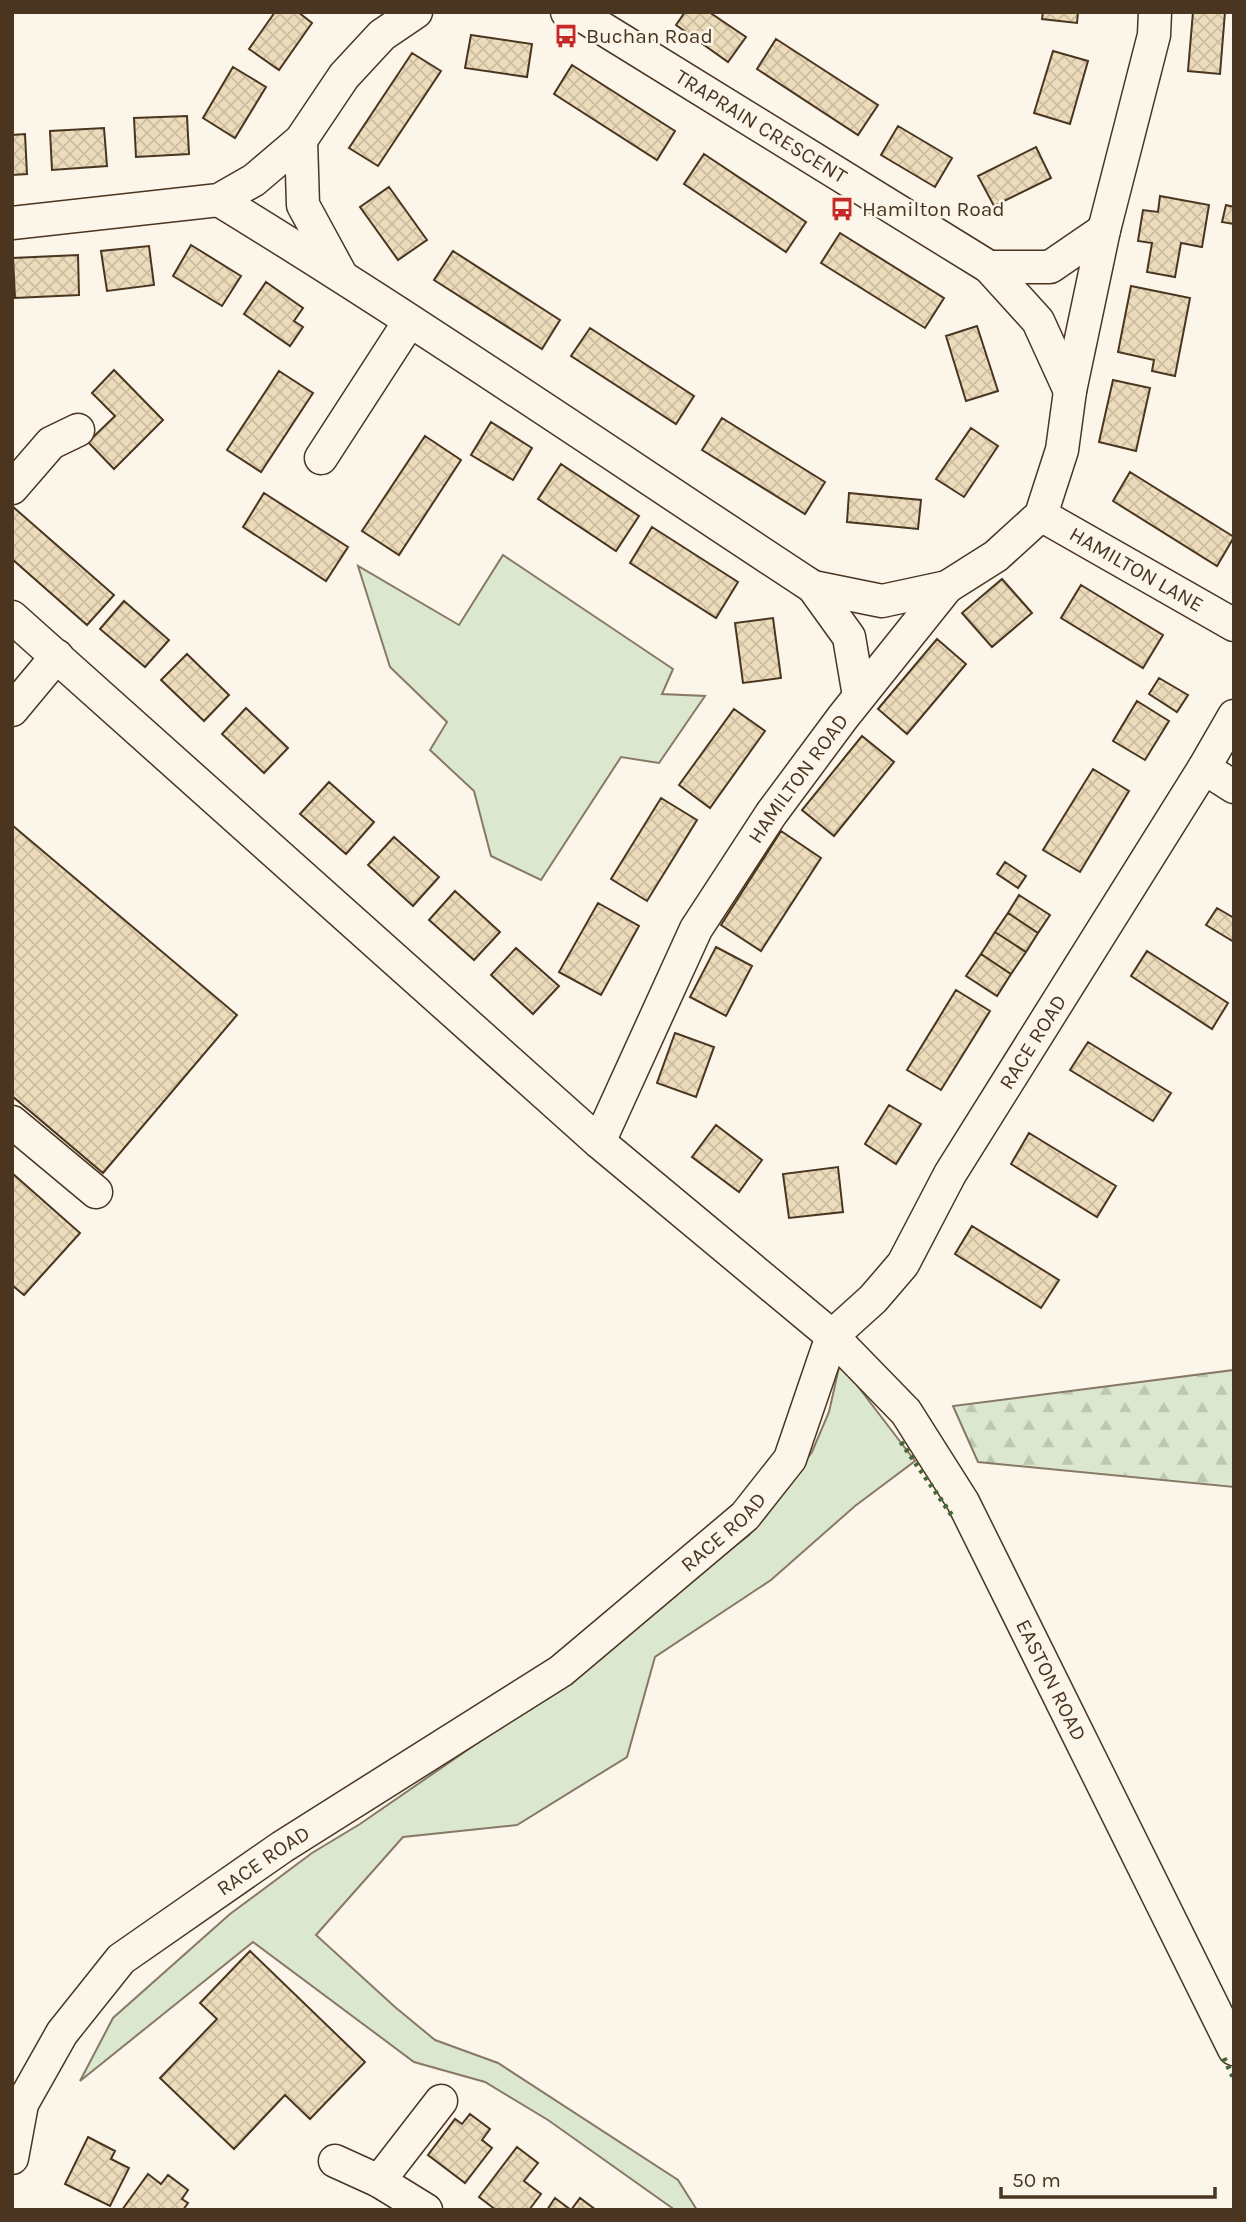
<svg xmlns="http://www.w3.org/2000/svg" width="1246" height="2222" font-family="Karla,sans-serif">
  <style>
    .green { fill: #dce7d0; stroke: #887966; stroke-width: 2 }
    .forest { fill: url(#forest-firs); stroke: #887966; stroke-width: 2 }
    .building { fill: url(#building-cross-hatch); stroke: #4a3520; stroke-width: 2 }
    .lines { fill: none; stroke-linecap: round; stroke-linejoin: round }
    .minor-casing { stroke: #4a3520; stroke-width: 35 }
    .minor { stroke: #fbf6e9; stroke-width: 32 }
    .hedge { stroke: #436837; stroke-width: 5; stroke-dasharray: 3.5 5; stroke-linecap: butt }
    .labels { text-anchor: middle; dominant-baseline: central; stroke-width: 5; stroke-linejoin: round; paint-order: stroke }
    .poi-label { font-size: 21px; fill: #4a3520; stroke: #fbf6e9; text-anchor: start }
    .street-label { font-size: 21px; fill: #4a3520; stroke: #fbf6e9 }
  </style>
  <defs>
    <pattern id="forest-firs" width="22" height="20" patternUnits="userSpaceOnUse" patternTransform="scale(1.75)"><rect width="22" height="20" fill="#dce7d0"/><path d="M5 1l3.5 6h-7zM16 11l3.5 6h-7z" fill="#bec7b2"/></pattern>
    <pattern id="building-cross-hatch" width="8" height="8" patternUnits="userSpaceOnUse" patternTransform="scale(1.75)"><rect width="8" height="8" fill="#ecdcbc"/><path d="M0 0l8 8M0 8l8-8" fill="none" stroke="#ccbda1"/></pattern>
  </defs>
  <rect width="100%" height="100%" fill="#fbf6e9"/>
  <path class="green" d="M503,555L673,669L662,694L705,696L659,763L621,757L541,880L491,856L474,791L430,750L447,722L390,667L358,566L459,625Z
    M840,1363L915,1461L855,1506L771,1580L655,1657L627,1757L517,1825L403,1837L316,1935L395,2007L435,2040L498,2063L678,2180L697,2210H675L548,2120L485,2082L414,2062L253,1942L80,2081L113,2018L230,1914L312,1853L360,1824L505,1724L749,1535L812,1452L829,1412Z"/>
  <path class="forest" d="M1234,1370V1487L978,1462L953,1406Z"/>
  <path class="building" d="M275,12H298L312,23L279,70L249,49Z
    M685,12H709L746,37L728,62L676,25Z
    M1043,12H1078L1077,23L1042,19Z
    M1193,12H1225L1220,74L1188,71Z
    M471,35L532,44L527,77L465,68Z
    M776,39L878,105L858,135L757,69Z
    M1053,51L1088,61L1070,124L1034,113Z
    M412,53L441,71L378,166L349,148Z
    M572,65L675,131L657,160L554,94Z
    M233,67L266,87L235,138L203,118Z
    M187,116L189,154L136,157L134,118Z
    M898,126L952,158L935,187L881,155Z
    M104,128L107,166L52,170L50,131Z
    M25,134L27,174L12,175V135Z
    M1036,147L1051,178L994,206L978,176Z
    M704,154L806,222L786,252L684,184Z
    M389,187L427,240L398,260L360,207Z
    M1160,196L1209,205L1202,247L1181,243L1175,277L1147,272L1152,243L1138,241L1143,210L1158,212Z
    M1226,205L1234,207V224L1222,222Z
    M840,233L944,298L925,328L821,263Z
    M191,245L241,276L222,306L173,276Z
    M149,246L154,285L107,291L101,251Z
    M453,251L560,320L542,349L434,280Z
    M78,255L79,295L15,298L13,258Z
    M266,282L303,308L294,321L303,327L290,346L244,314Z
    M1131,286L1190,298L1175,376L1152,371L1154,360L1118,352Z
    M977,326L998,391L966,401L946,336Z
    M590,328L694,396L676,424L571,356Z
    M114,370L163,420L114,469L88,442L115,416L92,393Z
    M279,371L313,393L261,472L227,450Z
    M1113,380L1150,388L1136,451L1099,442Z
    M722,418L825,482L805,514L702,450Z
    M491,422L532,448L513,480L471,455Z
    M971,428L998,446L964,497L936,479Z
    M425,436L461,460L399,555L362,531Z
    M561,464L639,516L616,551L538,499Z
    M1130,472L1234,537L1217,566L1113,501Z
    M264,493L348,547L326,581L243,527Z
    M849,493L921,500L918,529L847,522Z
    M12,506L114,595L87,625L12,559Z
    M652,527L738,582L716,618L630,563Z
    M1002,579L1032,613L992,647L962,613Z
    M1081,585L1163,635L1143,668L1061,618Z
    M124,601L169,640L145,667L100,629Z
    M773,618L781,678L743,683L735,623Z
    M937,639L966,664L907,734L878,709Z
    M187,654L229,695L204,721L161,680Z
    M1159,678L1188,695L1177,712L1149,694Z
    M1137,701L1169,721L1145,760L1113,741Z
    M246,708L288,748L264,773L222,734Z
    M734,709L765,731L710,808L679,785Z
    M862,736L894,762L834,836L802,810Z
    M1093,769L1129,791L1080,872L1043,850Z
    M329,782L374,822L346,854L300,814Z
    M661,798L697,820L647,901L611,879Z
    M12,825L237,1015L103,1173L12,1096Z
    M781,831L821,858L761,951L721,925Z
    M394,837L439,877L413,906L368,865Z
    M1005,862L1026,876L1018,888L997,874Z
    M455,891L500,932L474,960L429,920Z
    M1019,895L1050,915L1038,933L1008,913Z
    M598,903L639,926L601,995L559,972Z
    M1217,908L1234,918V942L1206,925Z
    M1008,913L1038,933L1026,952L995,932Z
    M995,932L1026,952L1011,974L981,954Z
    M716,947L752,966L726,1016L690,997Z
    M516,948L559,986L533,1014L491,975Z
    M1147,951L1228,1003L1212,1029L1131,976Z
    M981,954L1011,974L997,996L966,976Z
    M956,990L990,1011L941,1090L907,1070Z
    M675,1033L714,1047L696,1097L657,1083Z
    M1088,1042L1171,1093L1153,1121L1070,1070Z
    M889,1105L921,1124L896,1164L865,1144Z
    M716,1125L762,1160L739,1192L692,1157Z
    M1029,1133L1116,1186L1097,1217L1011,1164Z
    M838,1167L843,1212L789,1218L783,1174Z
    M12,1173L80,1233L24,1295L12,1285Z
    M972,1226L1059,1280L1041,1308L955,1254Z
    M250,1951L365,2062L310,2119L285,2095L234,2149L160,2078L217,2019L200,2003Z
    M470,2114L490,2129L482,2140L492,2148L465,2183L428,2155L455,2119L462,2124Z
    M88,2137L115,2151L111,2159L129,2168L110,2206L65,2184Z
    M517,2147L538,2163L524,2181L541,2194L529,2210H496L479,2197Z
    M148,2174L161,2184L168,2175L188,2190L182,2199L188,2203L183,2210H122Z
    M555,2198L571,2210L580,2198L596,2210H547Z"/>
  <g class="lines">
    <g class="minor-casing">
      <g id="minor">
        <path id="s1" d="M567,12L584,17L989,267L1038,321L1070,391"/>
        <path d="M301,140L303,205L340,273"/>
        <path d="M219,200C420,323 615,457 813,587L849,637L859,696"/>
        <path d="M12,223L219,200L254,180L301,140L344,76L382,35L416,12"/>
        <path d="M989,267H1050L1104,230"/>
        <path d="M321,458L409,322"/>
        <path d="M12,488L51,443L78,430"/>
        <path id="s2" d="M1041,515L1234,625"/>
        <path d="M813,587L882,601L947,587"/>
        <path id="s3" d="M12,617L599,1142L832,1336L906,1412L963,1502L1234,2049"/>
        <path d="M12,710L57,656"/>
        <path d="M1204,768L1234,787"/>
        <path d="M12,1122L96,1192"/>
        <path id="s4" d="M599,1142L696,929L771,814L843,717L947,587L996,556L1041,515L1062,450L1070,391L1104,230L1154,35L1155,12"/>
        <path id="s5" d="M12,2158L22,2104L62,2033L121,1959L282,1847L561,1671L745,1516L790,1459L832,1336L873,1299L903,1264L950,1174L1204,768L1234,716"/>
        <path d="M335,2161L379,2181L426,2210"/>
        <path d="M379,2181L441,2101"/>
      </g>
    </g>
    <use href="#minor" class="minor"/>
    <path class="hedge" d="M901,1442L953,1517
      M1224,2058L1234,2079"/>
  </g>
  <defs>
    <g id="bus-bare" transform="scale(1.89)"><path d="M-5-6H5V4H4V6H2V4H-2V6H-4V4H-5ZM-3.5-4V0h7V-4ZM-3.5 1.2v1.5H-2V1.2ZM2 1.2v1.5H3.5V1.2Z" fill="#c62828" stroke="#fbf6e9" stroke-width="2.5" paint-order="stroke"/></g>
  </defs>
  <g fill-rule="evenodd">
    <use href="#bus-bare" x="566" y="36"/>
    <use href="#bus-bare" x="842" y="209"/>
  </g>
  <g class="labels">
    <g class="poi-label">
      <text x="586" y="36">Buchan Road</text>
      <text x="862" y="209">Hamilton Road</text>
    </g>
    <g class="street-label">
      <text stroke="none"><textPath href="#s1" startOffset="226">TRAPRAIN CRESCENT</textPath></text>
      <text stroke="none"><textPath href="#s2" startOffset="110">HAMILTON LANE</textPath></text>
      <text stroke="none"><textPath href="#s4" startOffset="416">HAMILTON ROAD</textPath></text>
      <text stroke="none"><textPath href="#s5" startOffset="1559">RACE ROAD</textPath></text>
      <text stroke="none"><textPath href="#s5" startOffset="971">RACE ROAD</textPath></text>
      <text stroke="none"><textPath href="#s3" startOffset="1502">EASTON ROAD</textPath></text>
      <text stroke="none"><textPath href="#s5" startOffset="404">RACE ROAD</textPath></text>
    </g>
  </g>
  <rect width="1246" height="2222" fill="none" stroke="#4a3520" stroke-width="28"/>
  <path d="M1001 2187v10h214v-10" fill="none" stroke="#4a3520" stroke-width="3.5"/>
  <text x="1012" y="2187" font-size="21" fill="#4a3520" stroke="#fbf6e9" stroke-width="5" paint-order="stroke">50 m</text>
</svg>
